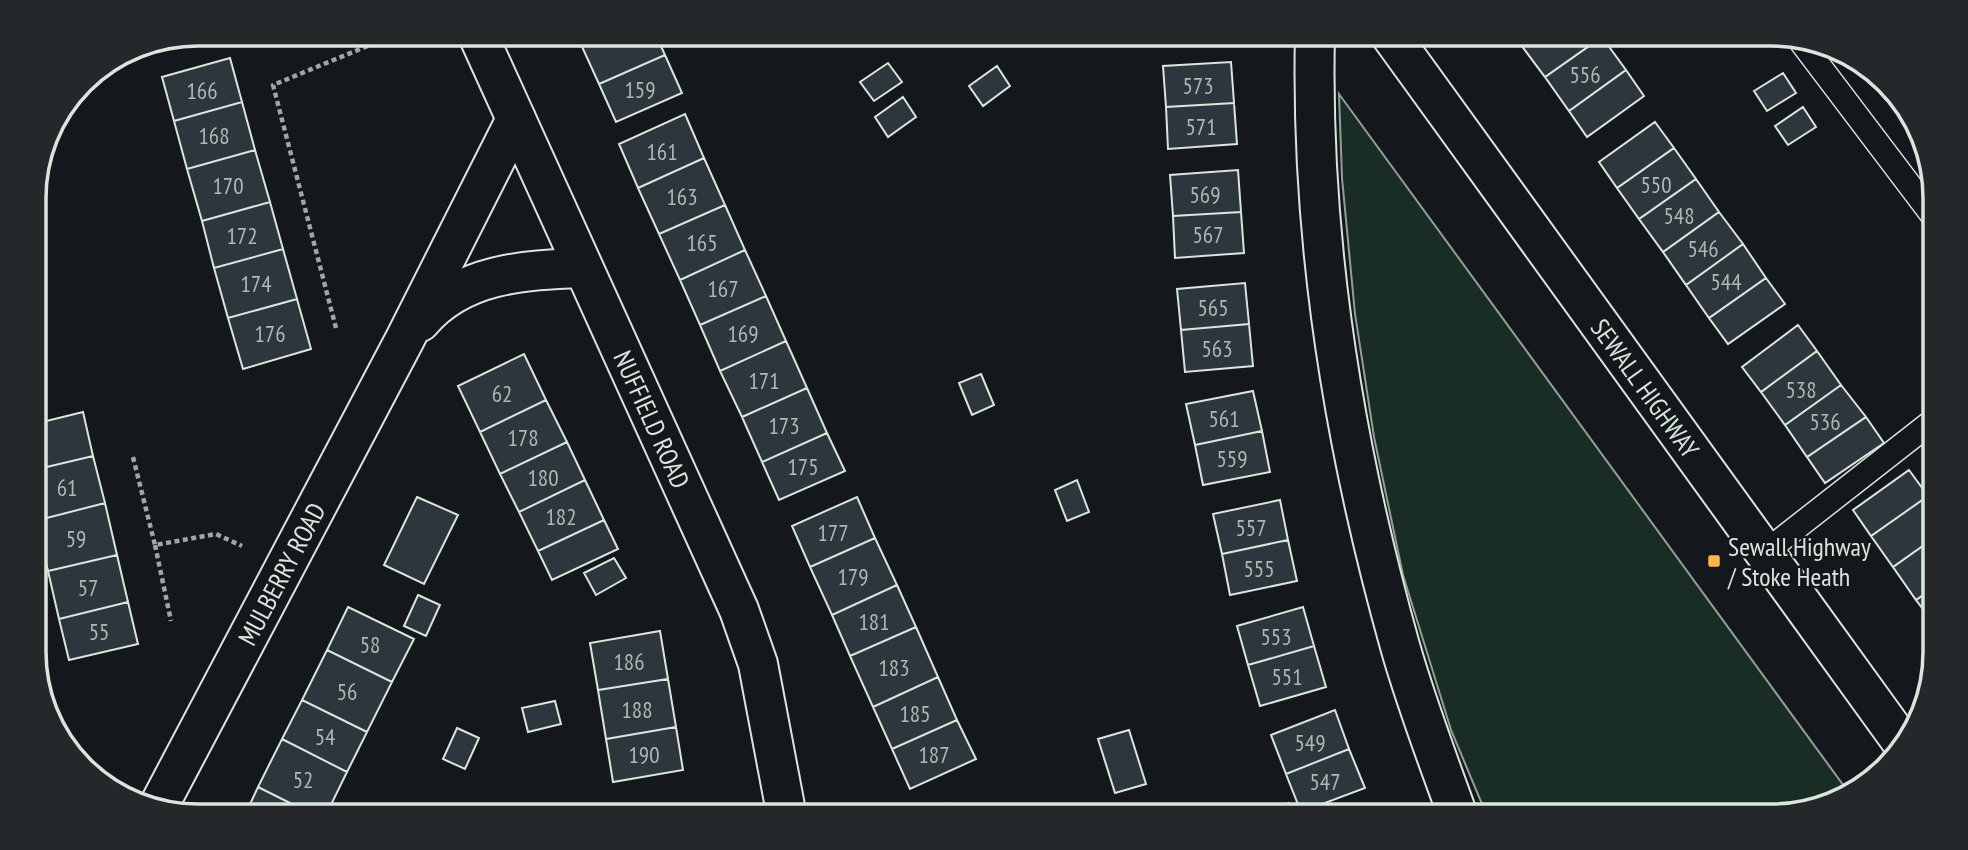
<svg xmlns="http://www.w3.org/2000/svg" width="1968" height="850" font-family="'PT Sans Narrow',sans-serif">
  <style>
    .green { fill: #1a2d24; stroke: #939e99; stroke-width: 2 }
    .building { fill: #2c363c; stroke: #d8e6dc; stroke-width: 2 }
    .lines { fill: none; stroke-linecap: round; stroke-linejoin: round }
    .lane-casing { stroke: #d8e6dc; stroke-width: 26 }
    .street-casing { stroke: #d8e6dc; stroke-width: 42 }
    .secondary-casing { stroke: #d8e6dc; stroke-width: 42 }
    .path { stroke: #9da8a2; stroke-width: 4.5; stroke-dasharray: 5 3.5; stroke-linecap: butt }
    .lane { stroke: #14181c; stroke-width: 23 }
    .street { stroke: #14181c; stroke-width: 38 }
    .secondary { stroke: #14181c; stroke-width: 38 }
    .poi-dot { fill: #ffb74d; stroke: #14181c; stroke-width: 2.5 }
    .labels { text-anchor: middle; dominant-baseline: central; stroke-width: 5; stroke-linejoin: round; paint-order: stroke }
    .number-label { font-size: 23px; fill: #adbab4 }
    .street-label { font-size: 26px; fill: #d8e6dc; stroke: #14181c }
    .poi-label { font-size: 26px; fill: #d8e6dc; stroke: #14181c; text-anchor: start }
    .rim { fill: none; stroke: #d8e6dc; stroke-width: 3.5 }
  </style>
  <rect width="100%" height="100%" fill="#14181c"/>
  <path class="green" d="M1339,94L1849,793L1781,816H1487L1451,730L1403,575L1374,437L1355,314L1342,178Z"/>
  <path class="building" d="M588,33H655L665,55L599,84L578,38Z
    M796,33H820L802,43Z
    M1514,33H1537L1521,45Z
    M1537,33H1599L1602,37L1545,77L1521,45Z
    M1602,37L1626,70L1569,111L1545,77Z
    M665,55L682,93L616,122L599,84Z
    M230,58L242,102L174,121L162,77Z
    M1231,62L1234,103L1166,107L1163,66Z
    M888,63L902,82L874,101L860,82Z
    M997,66L1010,86L983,106L969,86Z
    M1626,70L1644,96L1587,137L1569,111Z
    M1783,73L1796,93L1767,111L1754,91Z
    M903,97L916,117L888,137L875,117Z
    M242,102L255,150L187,169L174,121Z
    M1234,103L1237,144L1168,149L1166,107Z
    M1803,107L1816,127L1788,145L1775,126Z
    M685,114L704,158L638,188L619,144Z
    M1655,122L1674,148L1617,188L1599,162Z
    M1674,148L1696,179L1639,219L1617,188Z
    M255,150L270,202L202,221L187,169Z
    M704,158L725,205L659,234L638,188Z
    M1238,170L1241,212L1173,216L1170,175Z
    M1696,179L1719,212L1663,252L1639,219Z
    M270,202L283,249L214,268L202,221Z
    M725,205L745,250L680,280L659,234Z
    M1241,212L1244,253L1175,258L1173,216Z
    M1719,212L1743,244L1686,285L1663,252Z
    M1743,244L1766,278L1709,318L1686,285Z
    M283,249L297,299L228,318L214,268Z
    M745,250L766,296L700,325L680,280Z
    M1766,278L1785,304L1728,344L1709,318Z
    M1245,283L1249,324L1181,330L1177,289Z
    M766,296L786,341L720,371L700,325Z
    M297,299L311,349L243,369L228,318Z
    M1249,324L1253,366L1185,372L1181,330Z
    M1798,325L1817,351L1761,392L1742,367Z
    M786,341L807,388L742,417L720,371Z
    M1817,351L1841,385L1785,425L1761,392Z
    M524,354L546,400L480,432L458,386Z
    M981,374L994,405L972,415L959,383Z
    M1841,385L1866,417L1807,457L1785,425Z
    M807,388L827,433L762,462L742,417Z
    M1253,391L1262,431L1195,445L1186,404Z
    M546,400L567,442L500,474L480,432Z
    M83,412L93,456L34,470V424Z
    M1866,417L1884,443L1825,483L1807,457Z
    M1262,431L1270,472L1203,485L1195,445Z
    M827,433L845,471L779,500L762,462Z
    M567,442L585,480L519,512L500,474Z
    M93,456L105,503L35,521L34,470Z
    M1909,470L1928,496L1871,536L1853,510Z
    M585,480L604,520L538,551L519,512Z
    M1077,480L1089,512L1067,521L1055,490Z
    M1928,496L1934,505V538L1893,567L1871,536Z
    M417,497L458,515L424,584L384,565Z
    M857,497L875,538L810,567L792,526Z
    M1280,500L1288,540L1222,554L1213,514Z
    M105,503L117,555L48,571L35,521Z
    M604,520L618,549L552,580L538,551Z
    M875,538L897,585L832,615L810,567Z
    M1934,538L1935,587L1916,600L1893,567Z
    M1288,540L1297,581L1230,595L1222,554Z
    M117,555L128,602L59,619L48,571Z
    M614,558L626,578L596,595L584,573Z
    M897,585L916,627L850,656L832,615Z
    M1935,587V625L1916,600Z
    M418,595L440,605L426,636L404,626Z
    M128,602L138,644L69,660L59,619Z
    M348,607L414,639L392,682L327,650Z
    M1303,607L1314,646L1248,665L1237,626Z
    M916,627L938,677L873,707L850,656Z
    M660,631L668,679L598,690L590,643Z
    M1314,646L1326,687L1260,706L1248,665Z
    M327,650L392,682L367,732L302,700Z
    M938,677L957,720L892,749L873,707Z
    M668,679L676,727L606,739L598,690Z
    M302,700L367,732L347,772L282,739Z
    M555,701L561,724L528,732L522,708Z
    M1335,710L1349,749L1286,774L1271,735Z
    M957,720L976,759L910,789L892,749Z
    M676,727L683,770L613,782L606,739Z
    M457,728L479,738L465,769L443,759Z
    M1129,730L1146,784L1115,793L1098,739Z
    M282,739L347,772L325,817H318L258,787Z
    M1349,749L1365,788L1301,812L1286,774Z
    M258,787L318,817H244Z
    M1289,803L1294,817H1260L1259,812Z
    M945,804L948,817H891Z
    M695,807L696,817H624V816Z
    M1370,810L1372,817H1353Z"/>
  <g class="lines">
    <g class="lane-casing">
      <path id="lane" d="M1799,39L1933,216
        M1764,553L1934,420"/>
    </g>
    <g class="street-casing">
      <g id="street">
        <path id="s1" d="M477,33L739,610L758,664L787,817"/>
        <path d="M1315,33C1310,240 1344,447 1400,646C1416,703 1438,760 1458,816"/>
        <path d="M420,322C461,273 524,270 583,268"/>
        <path id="s2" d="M157,809L405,339L516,119"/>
      </g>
    </g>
    <g class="secondary-casing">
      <g id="secondary">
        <path id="s3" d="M1389,33L1901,741"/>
      </g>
    </g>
    <path class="path" d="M336,328L273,85L399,33
      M133,457L155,545L216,534L242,546
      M155,545L171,621"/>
    <use href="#lane" class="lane"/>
    <use href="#street" class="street"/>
    <use href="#secondary" class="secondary"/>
  </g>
  <rect class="poi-dot" x="1707" y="554" width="14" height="14" rx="3.5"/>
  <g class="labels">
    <g class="number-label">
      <text x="1585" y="74">556</text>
      <text x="1198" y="85">573</text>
      <text x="640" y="89">159</text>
      <text x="202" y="90">166</text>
      <text x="1201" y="126">571</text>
      <text x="214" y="135">168</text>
      <text x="662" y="151">161</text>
      <text x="1656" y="184">550</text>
      <text x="228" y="185">170</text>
      <text x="1205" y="194">569</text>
      <text x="682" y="196">163</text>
      <text x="1679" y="215">548</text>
      <text x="1208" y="234">567</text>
      <text x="242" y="235">172</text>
      <text x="702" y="242">165</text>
      <text x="1703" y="248">546</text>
      <text x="1726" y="281">544</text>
      <text x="256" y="283">174</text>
      <text x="723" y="288">167</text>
      <text x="1213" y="307">565</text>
      <text x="270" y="333">176</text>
      <text x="743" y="333">169</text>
      <text x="1217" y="348">563</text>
      <text x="764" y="380">171</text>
      <text x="1801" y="389">538</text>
      <text x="502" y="393">62</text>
      <text x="1224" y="418">561</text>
      <text x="1825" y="421">536</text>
      <text x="784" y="425">173</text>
      <text x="523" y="437">178</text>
      <text x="1232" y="458">559</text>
      <text x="803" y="466">175</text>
      <text x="543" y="477">180</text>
      <text x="67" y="487">61</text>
      <text x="561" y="516">182</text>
      <text x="1251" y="527">557</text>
      <text x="833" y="532">177</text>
      <text x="76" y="538">59</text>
      <text x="1259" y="568">555</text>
      <text x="853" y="576">179</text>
      <text x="88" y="587">57</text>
      <text x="874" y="621">181</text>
      <text x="99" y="631">55</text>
      <text x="1276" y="636">553</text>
      <text x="370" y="644">58</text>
      <text x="629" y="661">186</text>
      <text x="894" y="667">183</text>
      <text x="1287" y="676">551</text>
      <text x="347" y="691">56</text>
      <text x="637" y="709">188</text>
      <text x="915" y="713">185</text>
      <text x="325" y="736">54</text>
      <text x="1310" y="742">549</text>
      <text x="644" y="754">190</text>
      <text x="934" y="754">187</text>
      <text x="303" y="779">52</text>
      <text x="1325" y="781">547</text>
    </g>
    <g class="street-label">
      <text stroke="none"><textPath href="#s3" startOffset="438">SEWALL HIGHWAY</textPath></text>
      <text stroke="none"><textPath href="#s1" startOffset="424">NUFFIELD ROAD</textPath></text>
      <text stroke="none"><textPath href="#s2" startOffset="266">MULBERRY ROAD</textPath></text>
    </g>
    <g class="poi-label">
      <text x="1728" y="546">Sewall Highway<tspan x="1728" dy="30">/ Stoke Heath</tspan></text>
    </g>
  </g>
  <path d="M0 0H1968V850H0ZM198 46H1771A152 152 0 0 1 1923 198V652A152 152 0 0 1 1771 804H198A152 152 0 0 1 46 652V198A152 152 0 0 1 198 46Z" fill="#24282b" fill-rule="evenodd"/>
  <path class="rim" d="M198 46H1771A152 152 0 0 1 1923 198V652A152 152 0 0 1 1771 804H198A152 152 0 0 1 46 652V198A152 152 0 0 1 198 46Z"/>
</svg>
